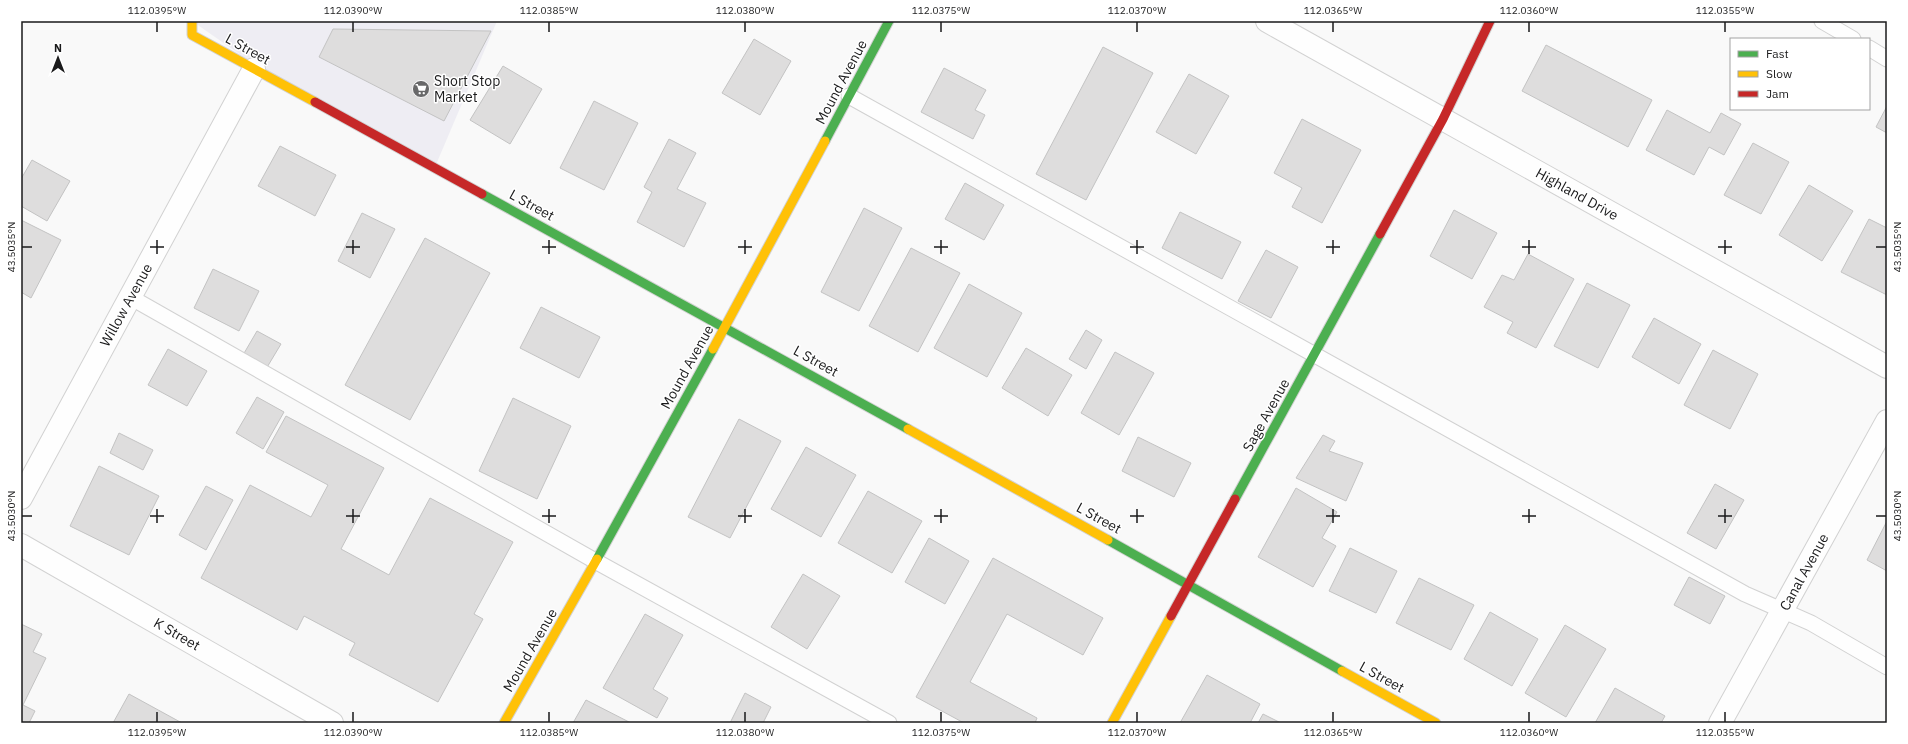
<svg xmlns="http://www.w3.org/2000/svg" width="1908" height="744" font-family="'IBM Plex Sans',sans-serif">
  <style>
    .built { fill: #eeedf3 }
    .building { fill: #dedddd; stroke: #c3c3c3 }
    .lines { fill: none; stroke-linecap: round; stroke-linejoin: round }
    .lane-casing { stroke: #d2d2d2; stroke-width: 17 }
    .street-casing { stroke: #d2d2d2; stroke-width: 24 }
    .fast-casing { stroke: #d2d2d2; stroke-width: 11 }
    .slow-casing { stroke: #d2d2d2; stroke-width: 11 }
    .jam-casing { stroke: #d2d2d2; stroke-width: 11 }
    .lane { stroke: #fefefe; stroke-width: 15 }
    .street { stroke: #fefefe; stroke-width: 22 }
    .fast { stroke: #4caf50; stroke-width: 9 }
    .slow { stroke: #ffc107; stroke-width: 9 }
    .jam { stroke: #c62828; stroke-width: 9 }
    .ticks { fill: none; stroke: #1a1a1b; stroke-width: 1.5 }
    .labels { text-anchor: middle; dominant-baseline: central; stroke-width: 3; stroke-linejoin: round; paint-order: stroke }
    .street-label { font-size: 14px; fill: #1a1a1b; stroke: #fff }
    .poi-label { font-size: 14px; fill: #1a1a1b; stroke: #fff; text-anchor: start }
    .neatline { fill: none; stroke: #1a1a1b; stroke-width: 1.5 }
    .ticks-label { font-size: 10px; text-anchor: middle; fill: #1a1a1b }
  </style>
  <rect width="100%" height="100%" fill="#f9f9f9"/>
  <path class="built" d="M192,21H497L435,167L290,89Z"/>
  <path class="building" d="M333,29L491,31L444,121L319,57Z
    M754,39L791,61L760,115L722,93Z
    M1546,45L1652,100L1628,147L1522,91Z
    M1103,47L1153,73L1086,200L1036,174Z
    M503,66L542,89L510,144L470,120Z
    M944,68L986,90L975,110L985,115L973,139L921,112Z
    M1189,74L1229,96L1196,154L1156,132Z
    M594,101L638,123L604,190L560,168Z
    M1887,106V133L1876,127Z
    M1667,110L1710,133L1721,113L1741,124L1724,155L1709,147L1694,175L1646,150Z
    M1302,119L1361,150L1322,223L1292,207L1302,188L1274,173Z
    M669,139L696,153L677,189L706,203L684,247L637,222L652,192L644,187Z
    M1753,143L1789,162L1761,214L1724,195Z
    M280,146L336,175L315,216L258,186Z
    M32,160L70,181L47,221L21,206V179Z
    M965,183L1004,205L984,240L945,219Z
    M1809,185L1853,211L1822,261L1779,235Z
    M864,208L902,228L859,311L821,292Z
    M1454,210L1497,233L1472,279L1430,256Z
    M1180,212L1241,242L1222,279L1162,248Z
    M362,213L395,229L370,278L338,261Z
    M1869,219L1887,228V295L1841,272Z
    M21,220L61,240L31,298L21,292Z
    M425,238L490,273L410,420L345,385Z
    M911,248L960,273L918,352L869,326Z
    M1266,250L1298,267L1271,318L1238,301Z
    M1528,254L1574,279L1536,348L1507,333L1513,322L1484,307L1502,275L1514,280Z
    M213,269L259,291L239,331L194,308Z
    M1587,283L1630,305L1598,368L1554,346Z
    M969,284L1022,313L987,377L934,348Z
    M541,307L600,337L579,378L520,348Z
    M1654,318L1701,344L1679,384L1632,357Z
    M1086,330L1102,340L1086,369L1069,359Z
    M257,331L281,344L266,369L243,355Z
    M1026,348L1072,375L1048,416L1002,388Z
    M168,349L207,371L187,406L148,385Z
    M1713,350L1758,374L1730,429L1684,405Z
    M1115,352L1154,373L1119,435L1081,413Z
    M257,397L284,412L263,449L236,433Z
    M513,398L571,426L537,499L479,471Z
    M286,416L384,468L341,549L389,575L430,498L513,542L474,614L483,619L438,702L349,655L355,643L304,616L297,630L201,578L250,485L311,517L328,485L266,452Z
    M739,419L781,441L730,538L688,517Z
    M119,433L153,450L143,470L110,453Z
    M1323,435L1335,441L1329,451L1363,463L1346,501L1296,478Z
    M1138,437L1191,463L1174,497L1122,471Z
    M806,447L856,475L821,537L771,509Z
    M99,466L159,496L129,555L70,526Z
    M1715,484L1744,500L1716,549L1687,533Z
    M206,486L233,500L206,550L179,535Z
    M1296,488L1337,512L1322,538L1336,546L1313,587L1258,557Z
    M868,491L922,521L892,573L838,543Z
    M1887,521V571L1867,560Z
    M929,538L969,561L945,604L905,582Z
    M1350,548L1397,571L1376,613L1329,591Z
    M993,558L1103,618L1083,655L1007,614L970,682L1037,718L1035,723H964L916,697Z
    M803,574L840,596L807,649L771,627Z
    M1689,577L1725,596L1710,624L1674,605Z
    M1419,578L1474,605L1451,650L1396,623Z
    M1490,612L1538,639L1512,686L1464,659Z
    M645,614L683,635L653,689L668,698L657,718L603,688Z
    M21,624L42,634L33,652L46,658L23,705L35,711L29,723H21Z
    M1565,625L1606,649L1566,717L1525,693Z
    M1207,675L1260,704L1250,723H1180Z
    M1615,688L1665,716L1661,723H1595Z
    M745,693L771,707L763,723H730Z
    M129,694L182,723H113Z
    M586,700L631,723H573Z
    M1263,714L1281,723H1258Z"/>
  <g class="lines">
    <g class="lane-casing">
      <path id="lane" d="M1822,21L1853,39
        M1869,48L1887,59
        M849,96L1745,594L1811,623L1887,667
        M130,297L597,562L889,723"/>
    </g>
    <g class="street-casing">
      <path id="street" d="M1267,21L1887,367
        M21,498L254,69
        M21,545L332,723
        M1720,723L1887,421"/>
    </g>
    <g class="fast-casing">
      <path id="fast" d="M825,141L889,21
        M482,194L908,429
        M1235,499L1380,234
        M1108,540L1342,671
        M597,559L713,349"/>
    </g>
    <g class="slow-casing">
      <path id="slow" d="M192,21V35L315,102
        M713,349L825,141
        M908,429L1108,540
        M1342,671L1436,723
        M504,723L597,559
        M1112,723L1171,616"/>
    </g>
    <g class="jam-casing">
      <path id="jam" d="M315,102L482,194
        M1380,234L1443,119L1490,21
        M1171,616L1235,499"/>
    </g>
    <use href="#lane" class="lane"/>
    <use href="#street" class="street"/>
    <use href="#fast" class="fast"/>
    <use href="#slow" class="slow"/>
    <use href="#jam" class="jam"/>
  </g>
  <path class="ticks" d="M157,22V32M353,22V32M549,22V32M745,22V32M941,22V32M1137,22V32M1333,22V32M1529,22V32M1725,22V32M157,240V254M353,240V254M549,240V254M745,240V254M941,240V254M1137,240V254M1333,240V254M1529,240V254M1725,240V254M22,247H32M150,247H164M346,247H360M542,247H556M738,247H752M934,247H948M1130,247H1144M1326,247H1340M1522,247H1536M1718,247H1732M1876,247H1886M157,509V523M353,509V523M549,509V523M745,509V523M941,509V523M1137,509V523M1333,509V523M1529,509V523M1725,509V523M22,516H32M150,516H164M346,516H360M542,516H556M738,516H752M934,516H948M1130,516H1144M1326,516H1340M1522,516H1536M1718,516H1732M1876,516H1886M157,712V722M353,712V722M549,712V722M745,712V722M941,712V722M1137,712V722M1333,712V722M1529,712V722M1725,712V722"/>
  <defs>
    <g id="supermarket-disc" transform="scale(0.9)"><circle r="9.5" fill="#686869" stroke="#fff"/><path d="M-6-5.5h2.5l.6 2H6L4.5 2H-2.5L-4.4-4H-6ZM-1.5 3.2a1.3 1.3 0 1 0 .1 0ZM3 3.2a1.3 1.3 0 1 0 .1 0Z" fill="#fff"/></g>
  </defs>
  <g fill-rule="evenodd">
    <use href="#supermarket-disc" x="421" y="89"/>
  </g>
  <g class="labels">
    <g class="street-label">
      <text transform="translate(248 49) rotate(29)">L Street</text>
      <text transform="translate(841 82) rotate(-62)">Mound Avenue</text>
      <text transform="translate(1577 194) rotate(29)">Highland Drive</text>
      <text transform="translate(532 205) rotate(29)">L Street</text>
      <text transform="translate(126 305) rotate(-61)">Willow Avenue</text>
      <text transform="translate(816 361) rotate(29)">L Street</text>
      <text transform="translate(687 367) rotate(-61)">Mound Avenue</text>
      <text transform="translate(1266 415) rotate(-61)">Sage Avenue</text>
      <text transform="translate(1099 518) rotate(29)">L Street</text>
      <text transform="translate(1804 572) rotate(-61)">Canal Avenue</text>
      <text transform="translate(177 634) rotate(30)">K Street</text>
      <text transform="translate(530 650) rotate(-60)">Mound Avenue</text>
      <text transform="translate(1382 677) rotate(29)">L Street</text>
    </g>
    <g class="poi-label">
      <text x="434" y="81">Short Stop<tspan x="434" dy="16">Market</tspan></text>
    </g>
  </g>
  <rect width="1908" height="744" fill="none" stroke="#ffffff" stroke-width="44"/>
  <rect x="1730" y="38" width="140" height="72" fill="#ffffff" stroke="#a3a3a4"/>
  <rect x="1738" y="51" width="20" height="6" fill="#4caf50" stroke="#a3a3a4"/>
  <text x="1766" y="58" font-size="12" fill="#1a1a1b">Fast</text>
  <rect x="1738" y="71" width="20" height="6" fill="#ffc107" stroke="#a3a3a4"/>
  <text x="1766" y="78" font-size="12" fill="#1a1a1b">Slow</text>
  <rect x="1738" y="91" width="20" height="6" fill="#c62828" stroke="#a3a3a4"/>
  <text x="1766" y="98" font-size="12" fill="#1a1a1b">Jam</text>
  <g transform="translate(58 58)" stroke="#ffffff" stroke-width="3" paint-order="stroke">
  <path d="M0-3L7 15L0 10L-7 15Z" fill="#1a1a1b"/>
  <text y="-6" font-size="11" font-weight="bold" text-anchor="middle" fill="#1a1a1b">N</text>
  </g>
  <rect x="22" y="22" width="1864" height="700" class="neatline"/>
  <g class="ticks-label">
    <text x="157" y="14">112.0395°W</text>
    <text x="353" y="14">112.0390°W</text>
    <text x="549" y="14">112.0385°W</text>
    <text x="745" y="14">112.0380°W</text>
    <text x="941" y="14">112.0375°W</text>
    <text x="1137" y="14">112.0370°W</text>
    <text x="1333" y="14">112.0365°W</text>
    <text x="1529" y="14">112.0360°W</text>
    <text x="1725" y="14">112.0355°W</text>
    <text transform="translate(11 247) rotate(-90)" y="4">43.5035°N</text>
    <text transform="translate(1897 247) rotate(-90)" y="4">43.5035°N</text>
    <text transform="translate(11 516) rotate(-90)" y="4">43.5030°N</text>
    <text transform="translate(1897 516) rotate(-90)" y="4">43.5030°N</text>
    <text x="157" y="736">112.0395°W</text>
    <text x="353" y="736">112.0390°W</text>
    <text x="549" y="736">112.0385°W</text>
    <text x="745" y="736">112.0380°W</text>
    <text x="941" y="736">112.0375°W</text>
    <text x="1137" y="736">112.0370°W</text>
    <text x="1333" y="736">112.0365°W</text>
    <text x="1529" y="736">112.0360°W</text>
    <text x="1725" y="736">112.0355°W</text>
  </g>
</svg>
